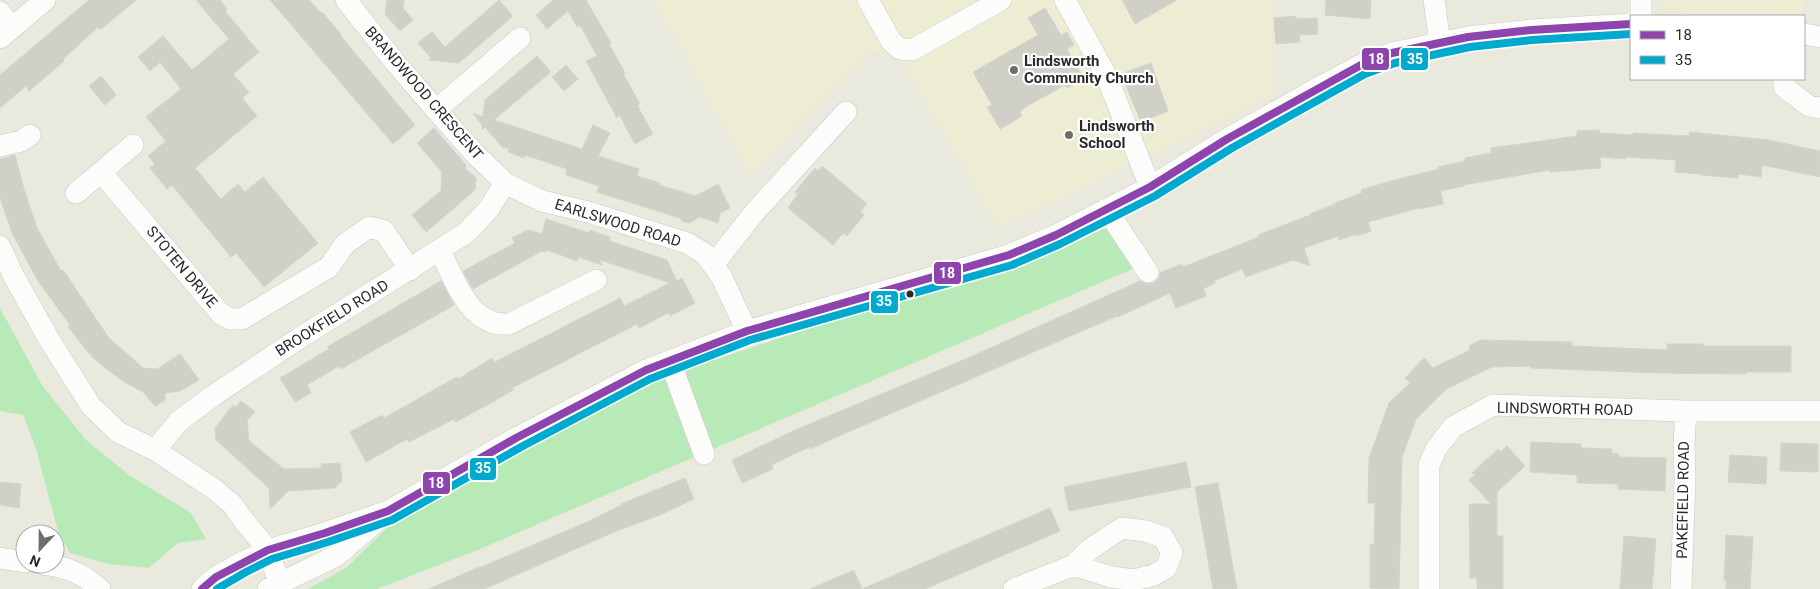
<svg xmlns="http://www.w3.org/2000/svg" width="1820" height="589" font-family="Roboto,sans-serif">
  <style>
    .education { fill: #ecedd2 }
    .green { fill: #b8eab7 }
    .building { fill: #d0cfc8; stroke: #d4d4cb }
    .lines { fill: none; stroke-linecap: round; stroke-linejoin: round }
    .minor-casing { stroke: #cac9c8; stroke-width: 22 }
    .minor { stroke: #fcfcfa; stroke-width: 21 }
    .bus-1-casing { stroke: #fff; stroke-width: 11 }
    .bus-2-casing { stroke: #fff; stroke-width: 11 }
    .bus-1 { stroke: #8e44ad; stroke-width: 8 }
    .bus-2 { stroke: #00a9ce; stroke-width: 8 }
    .poi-dot { fill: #6d6d69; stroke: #fff; stroke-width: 2 }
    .bus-dot { fill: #2a2a2a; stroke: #fff; stroke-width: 2 }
    .labels { text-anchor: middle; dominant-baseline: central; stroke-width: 4.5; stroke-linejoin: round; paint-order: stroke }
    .poi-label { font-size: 15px; font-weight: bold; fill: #2a2a2a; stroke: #fff; text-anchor: start }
    .street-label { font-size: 15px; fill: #2a2a2a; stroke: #fff }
    .line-badge { stroke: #fff; stroke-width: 2 }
    .badge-label { font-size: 14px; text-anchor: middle; font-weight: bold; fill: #fff }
  </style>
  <rect width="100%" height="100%" fill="#eae9de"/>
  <path class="education" d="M655,0H1272V96L999,228L900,57L870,51L750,174Z
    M1662,0H1804L1802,14L1661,11Z"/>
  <path class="green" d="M1109,227L1135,268L480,549L377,589H308L346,568L402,513L446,488L662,377L1048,250Z
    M0,308L42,385L86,440L129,475L191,513L206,539L178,543L149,568L109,564L70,553L58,531L36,449L23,415L0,411Z"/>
  <path class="building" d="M89,0H136L100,30L98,27L63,59L64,61L29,91L26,86L0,108V75Z
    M196,0H220L227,9L225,11L259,52L233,74L249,92L242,98L257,116L195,168L221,199L238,184L245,192L263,177L318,243L264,287L236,253L231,257L172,185L167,189L150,168L155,164L148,156L166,141L146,117L181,89L160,62L150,71L138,57L163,36L192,70L229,39Z
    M270,0H309L321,13L322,12L341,34L340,35L415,125L393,144Z
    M387,0H404L403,8L413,20L400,31L385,14Z
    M499,0L513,16L459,63L429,60L431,58L418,43L432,32L445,47Z
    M553,0H586L611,43L609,44L625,73L623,74L640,104L637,105L653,134L635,144L619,114L617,118L586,61L597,56L580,25L577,27L568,11L547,29L536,15Z
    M1122,0H1177L1135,24Z
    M1326,0H1371L1370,19L1325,15Z
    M1045,8L1061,35L1067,32L1074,45L1067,49L1084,79L1067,88L1065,85L1027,106L1020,112L1022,116L1000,129L987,107L992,105L973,72L1038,35L1028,18Z
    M1296,16V19L1317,18L1318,34L1299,35L1300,42L1276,44L1274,18Z
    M537,56L551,72L494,120L582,149L593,125L610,133L598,156L639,169L637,176L660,183L659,185L696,196L718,184L730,208L720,213L718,223L700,217L689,223L682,221L680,218L597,192L599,186L566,175L567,169L525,155L524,158L508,152L509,149L502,147L485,127L482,130V125L473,113L483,117L485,100Z
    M1151,63L1168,111L1141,122L1121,74Z
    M566,65L578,79L564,91L552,77Z
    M101,76L116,95L105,105L89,86Z
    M434,128L466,165L465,168L476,178L475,190L426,232L412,215L441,191L442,172L417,143Z
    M1599,130L1600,133L1633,135V133L1689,136L1690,132L1768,140L1820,151V177L1762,165L1761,177L1738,174V178L1701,175V174L1675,172L1676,160L1625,157V159L1600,157L1601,168L1550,172V170L1463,185L1464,186L1441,191L1443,204L1419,209V208L1368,222L1371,231L1357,236L1356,234L1339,240L1338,236L1304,248L1310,266L1293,260L1246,277L1242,269L1214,281L1215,283L1203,289L1206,296L1176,308L1170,293L1118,317L1117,316L839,436L810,449L809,447L771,465L773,469L742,483L732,460L795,430L968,358L1140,281L1148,284L1154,283L1159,278L1160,273L1182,264L1183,267L1259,237L1258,235L1310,215V214L1335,204V203L1362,193L1361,190L1387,182L1439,169L1438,167L1465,161V158L1491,153V148L1577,136V131Z
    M15,155L24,189L37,228L61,271L63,270L109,338L143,368L157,369L180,354L199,380L180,391L165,393V400L155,406L143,392L121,380L93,358L68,327L70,325L38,281L13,235L0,198V159Z
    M822,166L867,204L860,212L864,215L847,236L843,233L833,245L788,208L798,194L795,192L815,168L818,171Z
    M546,219L589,233L590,230L610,237L609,241L667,260L677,281L682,278L695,303L670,316L668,313L639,328L637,324L512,388L513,390L498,399L456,422L454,419L409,442L407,439L366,462L350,432L382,415L384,418L457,377L458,379L492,358L495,362L620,298L624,306L670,283L600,260L602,265L579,257L577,261L547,250L546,252L542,251L473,289L463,271L515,243L512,238L528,230L542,234Z
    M441,281L454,305L341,369L339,366L307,385L311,393L295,402L280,378L329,349L327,347Z
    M1480,340L1572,342V346L1667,350V344H1703V346H1791V372H1746V374L1660,373L1531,368V366L1492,367L1446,389L1416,419L1402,457L1399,589L1370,588V544L1374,545L1375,503H1368L1369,458L1389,403L1410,383L1405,378L1424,358L1433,368L1470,350L1469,346Z
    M241,401L255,412L247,420L249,441L284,469L321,468V464L340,463L342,481L335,488L288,491L270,509L269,488L216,440L215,428L233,405L236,407Z
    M1531,442L1581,444V448L1612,449V453L1619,454V457L1666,458L1665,491L1618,489V484L1577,483V475L1530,472Z
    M1781,443L1818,444V472L1780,471Z
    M1507,446L1525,466L1497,492V536H1503V589H1477V578H1470L1469,504H1491L1469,480L1475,475L1472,473L1498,449L1501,452Z
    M1730,455L1767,457L1766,484L1728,482Z
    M1186,462L1191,487L1069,511L1064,487Z
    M685,478L694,499L660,515L619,530L484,589H429L479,567V568L587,522L622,505L621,504Z
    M0,482L21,484L19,508L0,505Z
    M1218,483L1237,589H1213L1195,487Z
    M1050,508L1060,531L925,589H810L854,570L862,589Z
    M1726,535L1753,537L1750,589H1726V580H1724Z
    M1624,536L1656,539L1652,589H1620Z"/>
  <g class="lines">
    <g class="minor-casing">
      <path id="minor" d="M346,0L394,61L436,110L475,154L505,183L542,201L588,212L687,243L705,254L721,276L747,331
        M868,0L891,41L900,49L912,50L1001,0
        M1065,0L1107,77L1150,187
        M1434,0L1440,43
        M1641,0V16
        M0,12L11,28
        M1804,34L1820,37
        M0,38L45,0
        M1784,79V87L1809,106L1820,108
        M436,110L520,38
        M0,146L21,141L30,135
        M101,172L221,314L231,319H242L329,267L345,244L369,227L384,231L410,270
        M76,193L133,145
        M1106,209L1148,272
        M0,246L13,275L50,341L91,406L118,432L155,450L214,489L232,504L244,521L268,550L279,583
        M440,251C455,280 469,327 509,324L596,280
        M713,265L754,213L846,112
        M670,361L704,454
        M155,450L179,421L214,395L298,339L466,233L488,210L505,183
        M0,558L25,562
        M43,564C67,567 82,573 100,589
        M202,589L216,577L241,563L268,550L325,533L388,511L516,438L646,370L747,331L1009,255L1056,235L1150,187L1227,139L1327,83L1361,65L1392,53L1468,37L1531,30L1631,24
        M268,589L336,556L378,520
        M1014,589L1074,565L1090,549L1122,528L1146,531L1163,537L1172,553L1166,568L1154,575L1134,580L1111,577L1074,565
        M1429,589V465L1436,449L1453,427L1493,405L1686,411H1820
        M1681,589L1685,479L1684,444L1686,411"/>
    </g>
    <use href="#minor" class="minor"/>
    <g class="bus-1-casing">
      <path id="bus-1" d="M202,589L216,577L268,550L325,533L388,511L516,438L646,370L747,331L1009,255L1056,235L1150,187L1227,139L1361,65L1392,53L1468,37L1531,30L1631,24"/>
    </g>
    <g class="bus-2-casing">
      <path id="bus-2" d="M217,589L246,572L272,559L328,542L392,520L521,447L650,379L750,340L1012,265L1060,244L1155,196L1232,148L1365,74L1395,63L1470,47L1532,40L1631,34"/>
    </g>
    <use href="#bus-1" class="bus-1"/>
    <use href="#bus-2" class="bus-2"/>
  </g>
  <g class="poi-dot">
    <circle cx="1014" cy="70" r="5"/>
    <circle cx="1069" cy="135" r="5"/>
  </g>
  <circle class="bus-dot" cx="910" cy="294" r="4.5"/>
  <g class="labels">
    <g class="poi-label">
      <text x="1024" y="61">Lindsworth<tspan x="1024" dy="17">Community Church</tspan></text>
      <text x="1079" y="126">Lindsworth<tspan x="1079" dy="17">School</tspan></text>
    </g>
    <g class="street-label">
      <text transform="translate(424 93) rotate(49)">BRANDWOOD CRESCENT</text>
      <text transform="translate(618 223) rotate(17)">EARLSWOOD ROAD</text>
      <text transform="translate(182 267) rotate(50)">STOTEN DRIVE</text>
      <text transform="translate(332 318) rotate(-32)">BROOKFIELD ROAD</text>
      <text transform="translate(1565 409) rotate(1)">LINDSWORTH ROAD</text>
      <text transform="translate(1683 500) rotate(-89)">PAKEFIELD ROAD</text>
    </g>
  </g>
  <g class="line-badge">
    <rect x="1400" y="47" width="29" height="24" rx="5" fill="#00a9ce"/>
    <rect x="1361" y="47" width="29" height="24" rx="5" fill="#8e44ad"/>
    <rect x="933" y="261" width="29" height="24" rx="5" fill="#8e44ad"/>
    <rect x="870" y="290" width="29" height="24" rx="5" fill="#00a9ce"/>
    <rect x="469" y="457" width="28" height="24" rx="5" fill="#00a9ce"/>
    <rect x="422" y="471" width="29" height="24" rx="5" fill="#8e44ad"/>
  </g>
  <g class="badge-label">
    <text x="1415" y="64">35</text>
    <text x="1376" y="64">18</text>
    <text x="947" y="278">18</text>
    <text x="884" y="306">35</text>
    <text x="483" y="473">35</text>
    <text x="436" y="488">18</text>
  </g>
  <rect x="1630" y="15" width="175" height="65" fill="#ffffff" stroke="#aaaaaa"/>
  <rect x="1640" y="31" width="25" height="8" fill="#8e44ad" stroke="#aaaaaa"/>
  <text x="1675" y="40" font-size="15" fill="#2a2a2a">18</text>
  <rect x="1640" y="56" width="25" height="8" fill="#00a9ce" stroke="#aaaaaa"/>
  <text x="1675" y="65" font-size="15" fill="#2a2a2a">35</text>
  <g transform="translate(40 549) rotate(202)"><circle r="24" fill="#ffffff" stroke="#aaaaaa"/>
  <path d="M0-4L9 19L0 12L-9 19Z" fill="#6d6d69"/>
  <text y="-8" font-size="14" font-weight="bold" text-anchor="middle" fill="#2a2a2a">N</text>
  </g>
</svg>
